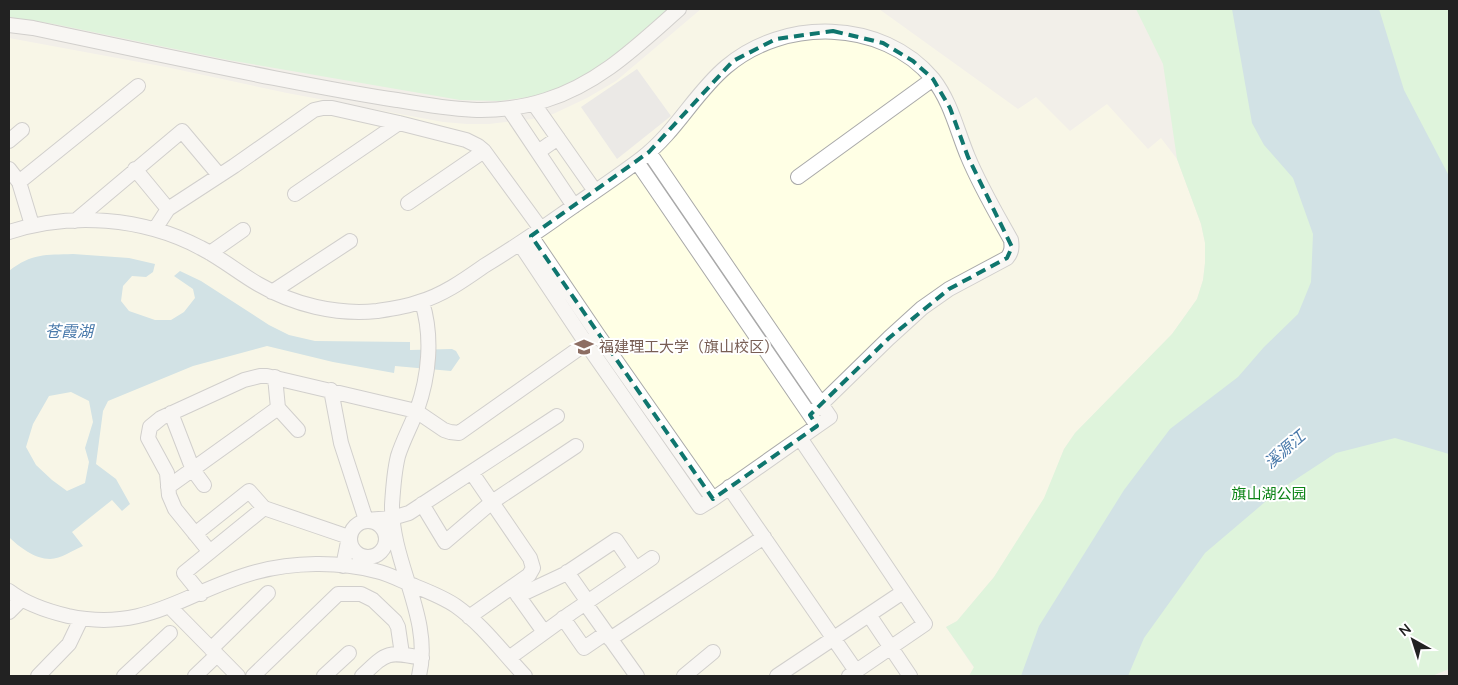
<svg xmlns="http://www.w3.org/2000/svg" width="1458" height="685" font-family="'Nunito Sans','Noto Sans SC',sans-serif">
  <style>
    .education { fill: #ffffe5 }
    .park { fill: #c8facc }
    .parking { fill: #e2e2e2 }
    .water { fill: #aad3df; fill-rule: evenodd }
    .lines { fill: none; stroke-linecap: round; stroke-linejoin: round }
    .minor-casing { stroke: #a9a9a9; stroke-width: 16 }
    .minor { stroke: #fff; stroke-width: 14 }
    .marked { fill: none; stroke: #0f766e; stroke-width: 4; stroke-dasharray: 10 6; stroke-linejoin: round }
    .labels { text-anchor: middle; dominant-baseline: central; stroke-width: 4; stroke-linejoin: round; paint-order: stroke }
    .education-label { font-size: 15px; fill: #785e54; stroke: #fff; text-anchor: start }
    .park-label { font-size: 15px; fill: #0c8416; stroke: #fff }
    .water-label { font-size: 16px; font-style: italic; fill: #4a7aab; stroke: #fff }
  </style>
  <rect width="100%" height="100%" fill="#f2efe9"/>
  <path class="education" d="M701,9H879L1018,109L1036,97L1070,131L1107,104L1148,149L1161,138L1177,159L1201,224L1205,243V263L1203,280L1197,299L1172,334L1075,433L1064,449L1045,498L994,577L957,621L946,627L974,668L969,676H9V38L166,67L287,93L443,122L467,124H489L532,119L553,114L587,98L616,81Z"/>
  <path class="park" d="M9,9H671L617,55L577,81L537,96L499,101L460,100L228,60L54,24L9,17Z
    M1136,9H1449V669L1432,676H969L974,667L946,627L957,621L994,577L1044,498L1064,449L1075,433L1172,334L1197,299L1203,280L1205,263V243L1201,224L1177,159L1163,64Z"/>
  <path class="parking" d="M637,69L671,116L617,159L581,107Z"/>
  <path class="water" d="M1232,9H1379L1404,90L1449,176V454L1395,438L1336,453L1278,491L1205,553L1144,638L1128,676H1021L1039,626L1124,490L1170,429L1238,377L1264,347L1298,314L1311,282L1313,234L1293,178L1264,145L1252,123Z
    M73,254L129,258L155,264L153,272L146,277L132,276L123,286L121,301L129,311L155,320H171L184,312L195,298L193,289L174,276L180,271L201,281L269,325L289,335L315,341L410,342V350L452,349L456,351L460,358L451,371L395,366L394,373L333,362L267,346L193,366L108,401L103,411L96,464L116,479L130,504L122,511L112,500L72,532L83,546C73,550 61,559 50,559C35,559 19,547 9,537V271C32,253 45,255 73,254ZM71,392L89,401L93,422L85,448L89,462L85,483L67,491L52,480L36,465L26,447L33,424L49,396Z"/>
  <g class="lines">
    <g class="minor-casing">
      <path id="minor" d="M9,25L33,28C113,45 193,62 274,78C315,86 356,94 397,100C449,109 494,117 546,100C600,83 638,45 679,9
        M534,104L595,191
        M509,109L574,206
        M9,141L22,130
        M538,152L558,138
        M637,162L814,421
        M9,169L19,182L32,225
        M135,169L168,209
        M798,177L933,79
        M19,182L138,86
        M295,194L399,123
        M408,203L484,151
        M75,221L182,131L219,175
        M155,229L168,209L234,166L314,110L323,108H332L399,123L466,140L478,146L484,151L541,229
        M9,232C71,212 143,217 201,248C221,258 239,273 258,284C294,305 336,315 377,311C391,309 406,307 419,302C443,295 464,280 484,266C510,250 536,233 561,215C588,196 616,178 642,158C676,132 695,93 726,67C783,18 882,18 933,79C951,102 957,131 968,157C980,186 996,213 1011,240C1012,247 1012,252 1007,258L949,289L922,308L889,338L810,415
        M531,236L598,335L713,499L817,426L830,417L649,152
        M520,244L586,343L700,507L713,499
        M210,253L243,230
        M272,292L350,241
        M275,377L278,408L298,430
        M331,390L341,443L366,520L392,518L409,513L557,416
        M171,413L193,470L204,485
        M800,438L925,624L849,676
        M168,487L278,408
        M729,487L856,671
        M422,504L445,542L492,502L576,446
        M350 539a18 18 0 1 1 36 0a18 18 0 1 1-36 0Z
        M195,534L249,491L264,508
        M210,552L175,509L169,495L167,473L148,438L150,427L161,418L244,380L260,376H267L416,411L444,430L450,432L459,433L598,335
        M567,572L588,602
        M514,590L544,632
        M9,591C26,604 47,611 68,616C148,633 185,591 256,572C293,562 339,561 376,571C389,574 400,580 412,585C427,591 443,597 456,606C483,625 503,653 525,676
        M201,594L184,573L264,508L349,537L343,566
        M518,596L565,574L616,540L636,569
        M585,603L637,676
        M170,607L238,676
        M9,612L21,600
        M869,615L910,676
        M469,617L529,575L533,568L530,558L472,473
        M563,618L584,648L606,633
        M610,639L764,537
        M211,649L268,593
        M509,658L571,613L652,558
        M38,676L69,644L81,619
        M124,676L170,633
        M195,676L217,655
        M253,676L338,594H361L373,600L395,621L398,627L402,654
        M324,676L349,653
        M362,676C387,652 387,651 422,658
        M419,676C433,617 391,564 392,505C393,489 394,472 398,456C403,440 411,426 417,410C429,376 433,337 422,302
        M684,676L713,652
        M777,676L903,592"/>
    </g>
    <use href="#minor" class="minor"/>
  </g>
  <path d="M0 0H1458V685H0ZM833,31L883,43L913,61L933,79L950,108L968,157L1012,247L1007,258L949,289L889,338L810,415L817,426L713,499L531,236L649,152L733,61L776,39Z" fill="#f2efe9" fill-opacity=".55" fill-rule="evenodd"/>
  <path class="marked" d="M833,31L883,43L913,61L933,79L950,108L968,157L1012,247L1007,258L949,289L889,338L810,415L817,426L713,499L531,236L649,152L733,61L776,39Z"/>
  <defs>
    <g id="university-bare" transform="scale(1.5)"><path d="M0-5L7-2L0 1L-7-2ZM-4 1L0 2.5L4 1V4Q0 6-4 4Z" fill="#8d6e63" stroke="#fff" stroke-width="2.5" paint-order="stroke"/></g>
  </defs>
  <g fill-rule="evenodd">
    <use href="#university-bare" x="584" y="347"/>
  </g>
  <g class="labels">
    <g class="education-label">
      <text x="599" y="347">福建理工大学（旗山校区）</text>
    </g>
    <g class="park-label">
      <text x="1269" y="494">旗山湖公园</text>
    </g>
    <g class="water-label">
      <text x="69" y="332">苍霞湖</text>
      <text transform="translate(1285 450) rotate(-41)">溪源江</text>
    </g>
  </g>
  <rect width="1458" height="685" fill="none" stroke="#222222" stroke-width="20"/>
  <g transform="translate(1413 640) rotate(321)" stroke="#ffffff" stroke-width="4" paint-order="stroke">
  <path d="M0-4L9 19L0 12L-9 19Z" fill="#222222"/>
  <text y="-8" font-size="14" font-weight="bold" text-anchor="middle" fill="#222222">N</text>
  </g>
</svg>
